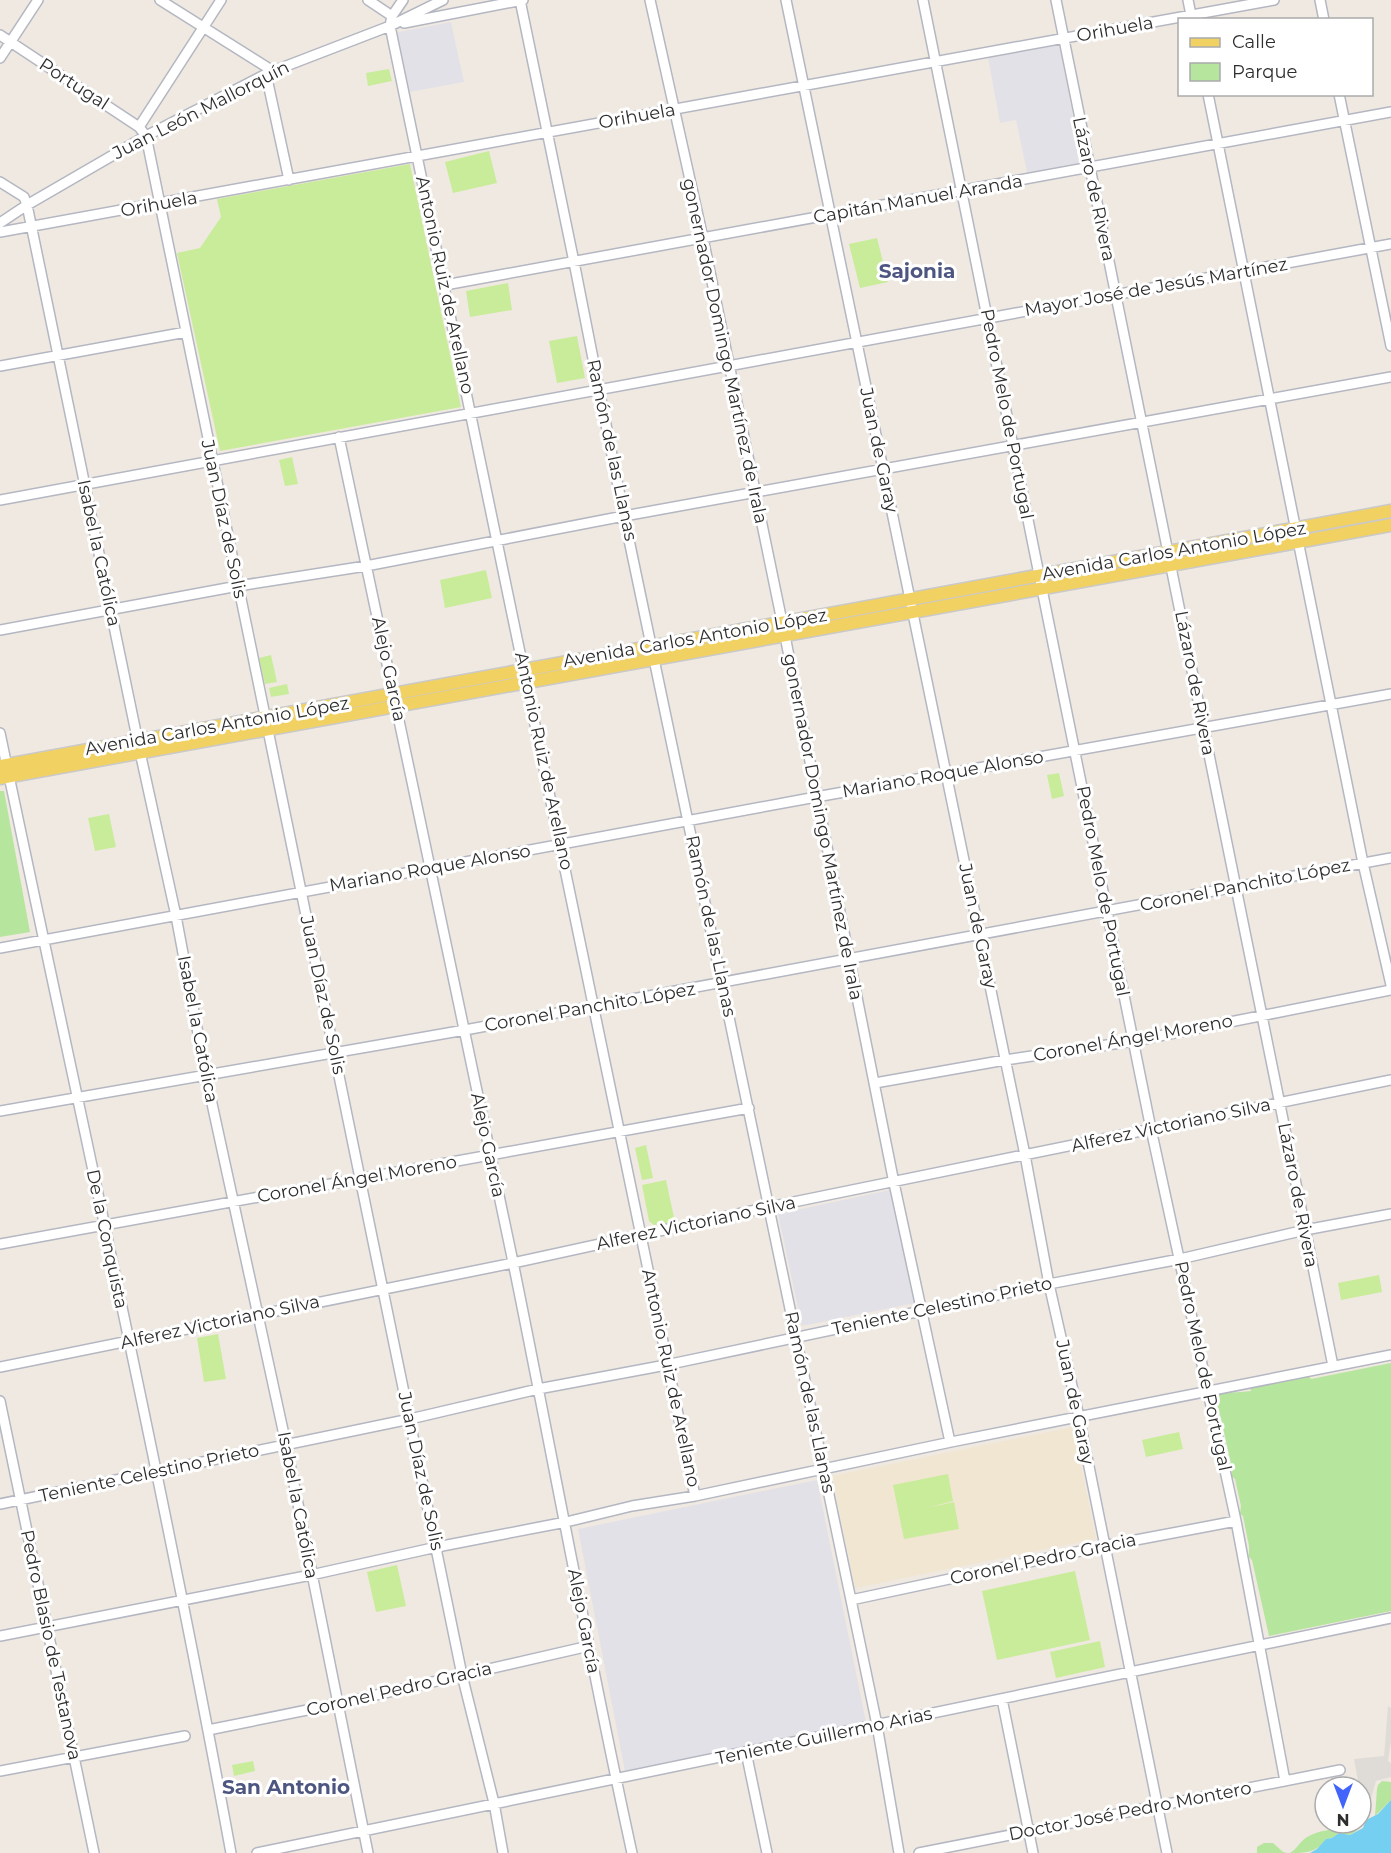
<svg xmlns="http://www.w3.org/2000/svg" width="1391" height="1853" font-family="Montserrat,sans-serif">
  <style>
    .industrial { fill: #e3e1e8 }
    .education { fill: #f0e6d1 }
    .green { fill: #b6e59e }
    .pitch { fill: #c9ec9a }
    .plaza { fill: #dfdcd8 }
    .water { fill: #75cff0 }
    .lines { fill: none; stroke-linecap: round; stroke-linejoin: round }
    .minor-casing { stroke: #b4b7c1; stroke-width: 12 }
    .major-casing { stroke: #c9c9c9; stroke-width: 15 }
    .minor { stroke: #fff; stroke-width: 9 }
    .major { stroke: #f2d163; stroke-width: 12 }
    .labels { text-anchor: middle; dominant-baseline: central; stroke-width: 6; stroke-linejoin: round; paint-order: stroke }
    .street-label { font-size: 18px; fill: #2e2e2e; stroke: #fff }
    .neighbourhood-label { font-size: 20px; font-weight: bold; fill: #4d5680; stroke: #fff }
  </style>
  <rect width="100%" height="100%" fill="#efe9e1"/>
  <path class="industrial" d="M451,22L464,82L409,92L394,33Z
    M1056,45L1060,49L1083,166L1028,176L1016,120L1000,123L988,57Z
    M890,1190L915,1303L802,1326L778,1214Z
    M817,1480L866,1722L625,1771L578,1529Z"/>
  <path class="education" d="M1073,1427L1096,1539L855,1588L832,1476Z"/>
  <path class="green" d="M1391,516V520L1308,534V532Z
    M1291,535L1293,537L1177,558V556Z
    M1163,559L1164,560L1049,581V580Z
    M1029,583L1032,584L919,604L920,603Z
    M0,791H4L30,932L0,937Z
    M1391,1363V1611L1269,1636L1252,1560L1249,1557V1546L1243,1516L1240,1514L1241,1506L1235,1479L1232,1477V1468L1220,1414L1213,1407L1212,1394C1226,1392 1238,1393 1251,1391L1250,1387L1307,1374L1311,1379Z
    M1382,1781L1391,1782V1800L1375,1816L1377,1789L1378,1785Z
    M1348,1828L1358,1830L1350,1835L1339,1833L1332,1838L1326,1839C1316,1853 1306,1853 1290,1853C1297,1849 1300,1841 1307,1837C1319,1830 1335,1829 1348,1828Z
    M1264,1843H1273L1283,1852L1287,1853H1257V1847Z"/>
  <path class="pitch" d="M389,69L392,81L368,86L366,73Z
    M489,151L497,183L453,193L445,162Z
    M410,164L461,407L220,451L177,253L200,248L221,217L217,199Z
    M877,238L888,282L860,288L849,244Z
    M508,283L512,310L470,317L466,291Z
    M577,336L585,378L557,383L549,341Z
    M292,457L298,484L285,486L279,460Z
    M486,570L492,598L445,608L440,580Z
    M271,655L277,682L265,684L259,658Z
    M287,684L289,694L271,697L269,688Z
    M1059,773L1064,796L1052,799L1047,775Z
    M109,814L116,847L95,851L88,818Z
    M646,1145L653,1178L642,1180L635,1148Z
    M666,1180L675,1222L655,1226L649,1221L642,1185Z
    M1379,1275L1382,1292L1341,1300L1338,1283Z
    M218,1334L226,1379L204,1382L197,1338Z
    M1179,1432L1183,1449L1146,1457L1142,1440Z
    M948,1474L953,1501L926,1508L954,1502L959,1529L904,1539L893,1485Z
    M397,1565L406,1606L376,1612L367,1572Z
    M1075,1571L1090,1640L997,1660L982,1591Z
    M1100,1641L1105,1667L1056,1678L1050,1652Z
    M253,1761L255,1771L234,1776L232,1765Z"/>
  <path class="plaza" d="M1388,1706L1391,1708V1742L1388,1761L1391,1763V1777L1376,1781L1364,1823L1362,1827L1357,1828L1349,1823H1361V1787H1359L1354,1759L1384,1756Z"/>
  <path class="water" d="M1391,1800V1853H1310L1317,1849L1326,1839L1332,1838L1339,1833L1350,1835L1363,1828L1366,1820L1378,1814Z"/>
  <g class="lines">
    <g class="minor-casing">
      <path id="minor" d="M160,0L273,71
        M368,0L392,16
        M403,0L392,16L390,26L695,1496
        M520,0L574,262L624,516L851,1600L877,1725L899,1853
        M650,0L703,238L785,636L894,1183L950,1442
        M786,0L1025,1155L1049,1284L1079,1417L1167,1853
        M923,0L1151,1129L1236,1521L1285,1781
        M1056,0L1333,1366
        M1188,0L1192,20
        M1320,0L1324,20
        M404,23L523,0
        M0,35L139,127L146,136L462,1675L494,1803L503,1853
        M0,58L38,0
        M266,74L289,180
        M1208,94L1363,863L1391,985
        M1339,94L1391,346
        M139,127L221,0
        M0,182L24,197L27,205L140,752L176,916L206,1076L286,1444L368,1853
        M0,223L27,205L146,136L268,73L390,26L443,0
        M0,232L1274,0
        M445,285L1391,112
        M0,366L186,332
        M339,437C396,712 457,987 513,1262C553,1459 589,1657 632,1853
        M0,500L1391,244
        M0,630L238,586L366,566L624,516L1391,377
        M0,733C78,1106 162,1478 231,1853
        M0,948L816,797L1391,694
        M875,1083L1005,1060L1134,1041L1391,990
        M0,1111L465,1030L1391,858
        M0,1244L749,1108
        M0,1367L513,1263L769,1207L1391,1080
        M0,1401L94,1853
        M0,1504L410,1419L538,1389L666,1365L1049,1284L1180,1259L1305,1230L1391,1214
        M851,1600L1104,1546L1236,1521
        M0,1636L311,1575L437,1547L566,1522L632,1506L695,1496L951,1442L1391,1355
        M1002,1699L1033,1853
        M208,1730L337,1704L589,1646
        M746,1752L767,1853
        M0,1771L185,1736
        M257,1853L1391,1618
        M919,1853L1340,1770"/>
    </g>
    <g class="major-casing">
      <path id="major" d="M0,766L1391,511
        M0,778L1391,525"/>
    </g>
    <use href="#minor" class="minor"/>
    <use href="#major" class="major"/>
  </g>
  <g class="labels">
    <g class="street-label">
      <text transform="translate(1115 29) rotate(-10)">Orihuela</text>
      <text transform="translate(74 84) rotate(33)">Portugal</text>
      <text transform="translate(201 110) rotate(-27)">Juan León Mallorquín</text>
      <text transform="translate(637 116) rotate(-10)">Orihuela</text>
      <text transform="translate(1094 189) rotate(78)">Lázaro de Rivera</text>
      <text transform="translate(918 199) rotate(-10)">Capitán Manuel Aranda</text>
      <text transform="translate(159 204) rotate(-10)">Orihuela</text>
      <text transform="translate(445 285) rotate(78)">Antonio Ruiz de Arellano</text>
      <text transform="translate(1156 287) rotate(-10)">Mayor José de Jesús Martínez</text>
      <text transform="translate(725 351) rotate(78)">gonernador Domingo Martínez de Irala</text>
      <text transform="translate(1007 414) rotate(79)">Pedro Melo de Portugal</text>
      <text transform="translate(612 450) rotate(78)">Ramón de las Llanas</text>
      <text transform="translate(879 450) rotate(78)">Juan de Garay</text>
      <text transform="translate(224 519) rotate(78)">Juan Díaz de Solis</text>
      <text transform="translate(1174 551) rotate(-10)">Avenida Carlos Antonio López</text>
      <text transform="translate(99 553) rotate(78)">Isabel la Católica</text>
      <text transform="translate(695 638) rotate(-10)">Avenida Carlos Antonio López</text>
      <text transform="translate(389 669) rotate(78)">Alejo García</text>
      <text transform="translate(1195 683) rotate(79)">Lázaro de Rivera</text>
      <text transform="translate(217 726) rotate(-10)">Avenida Carlos Antonio López</text>
      <text transform="translate(544 761) rotate(78)">Antonio Ruiz de Arellano</text>
      <text transform="translate(943 774) rotate(-10)">Mariano Roque Alonso</text>
      <text transform="translate(823 827) rotate(79)">gonernador Domingo Martínez de Irala</text>
      <text transform="translate(430 868) rotate(-10)">Mariano Roque Alonso</text>
      <text transform="translate(1245 885) rotate(-11)">Coronel Panchito López</text>
      <text transform="translate(1103 891) rotate(79)">Pedro Melo de Portugal</text>
      <text transform="translate(711 926) rotate(78)">Ramón de las Llanas</text>
      <text transform="translate(978 926) rotate(78)">Juan de Garay</text>
      <text transform="translate(323 995) rotate(78)">Juan Díaz de Solis</text>
      <text transform="translate(590 1007) rotate(-10)">Coronel Panchito López</text>
      <text transform="translate(198 1029) rotate(79)">Isabel la Católica</text>
      <text transform="translate(1133 1038) rotate(-10)">Coronel Ángel Moreno</text>
      <text transform="translate(1171 1125) rotate(-12)">Alferez Victoriano Silva</text>
      <text transform="translate(488 1145) rotate(78)">Alejo García</text>
      <text transform="translate(357 1179) rotate(-10)">Coronel Ángel Moreno</text>
      <text transform="translate(1298 1195) rotate(79)">Lázaro de Rivera</text>
      <text transform="translate(696 1223) rotate(-12)">Alferez Victoriano Silva</text>
      <text transform="translate(107 1239) rotate(78)">De la Conquista</text>
      <text transform="translate(942 1306) rotate(-12)">Teniente Celestino Prieto</text>
      <text transform="translate(220 1322) rotate(-12)">Alferez Victoriano Silva</text>
      <text transform="translate(1203 1366) rotate(78)">Pedro Melo de Portugal</text>
      <text transform="translate(671 1378) rotate(78)">Antonio Ruiz de Arellano</text>
      <text transform="translate(810 1402) rotate(78)">Ramón de las Llanas</text>
      <text transform="translate(1075 1402) rotate(78)">Juan de Garay</text>
      <text transform="translate(421 1471) rotate(78)">Juan Díaz de Solis</text>
      <text transform="translate(149 1473) rotate(-12)">Teniente Celestino Prieto</text>
      <text transform="translate(298 1505) rotate(79)">Isabel la Católica</text>
      <text transform="translate(1043 1559) rotate(-12)">Coronel Pedro Gracia</text>
      <text transform="translate(584 1621) rotate(79)">Alejo García</text>
      <text transform="translate(51 1645) rotate(78)">Pedro Blasio de Testanova</text>
      <text transform="translate(399 1689) rotate(-13)">Coronel Pedro Gracia</text>
      <text transform="translate(824 1736) rotate(-12)">Teniente Guillermo Arias</text>
      <text transform="translate(1130 1811) rotate(-11)">Doctor José Pedro Montero</text>
    </g>
    <g class="neighbourhood-label">
      <text x="917" y="271">Sajonia</text>
      <text x="286" y="1787">San Antonio</text>
    </g>
  </g>
  <rect x="1178" y="18" width="195" height="78" fill="#ffffff" stroke="#ababab" stroke-width="1.5"/>
  <rect x="1190" y="38" width="30" height="9" fill="#f2d163" stroke="#ababab" stroke-width="1.5"/>
  <text x="1232" y="48" font-size="18" fill="#2e2e2e">Calle</text>
  <rect x="1190" y="63" width="30" height="18" fill="#b6e59e" stroke="#ababab" stroke-width="1.5"/>
  <text x="1232" y="78" font-size="18" fill="#2e2e2e">Parque</text>
  <g transform="translate(1343 1805) rotate(180)"><circle r="28" fill="#ffffff" stroke="#ababab" stroke-width="1.5"/>
  <path d="M0-4.5L10 22L0 15L-10 22Z" fill="#4264fb"/>
  <text y="-9" font-size="16" font-weight="bold" text-anchor="middle" fill="#2e2e2e">N</text>
  </g>
</svg>
